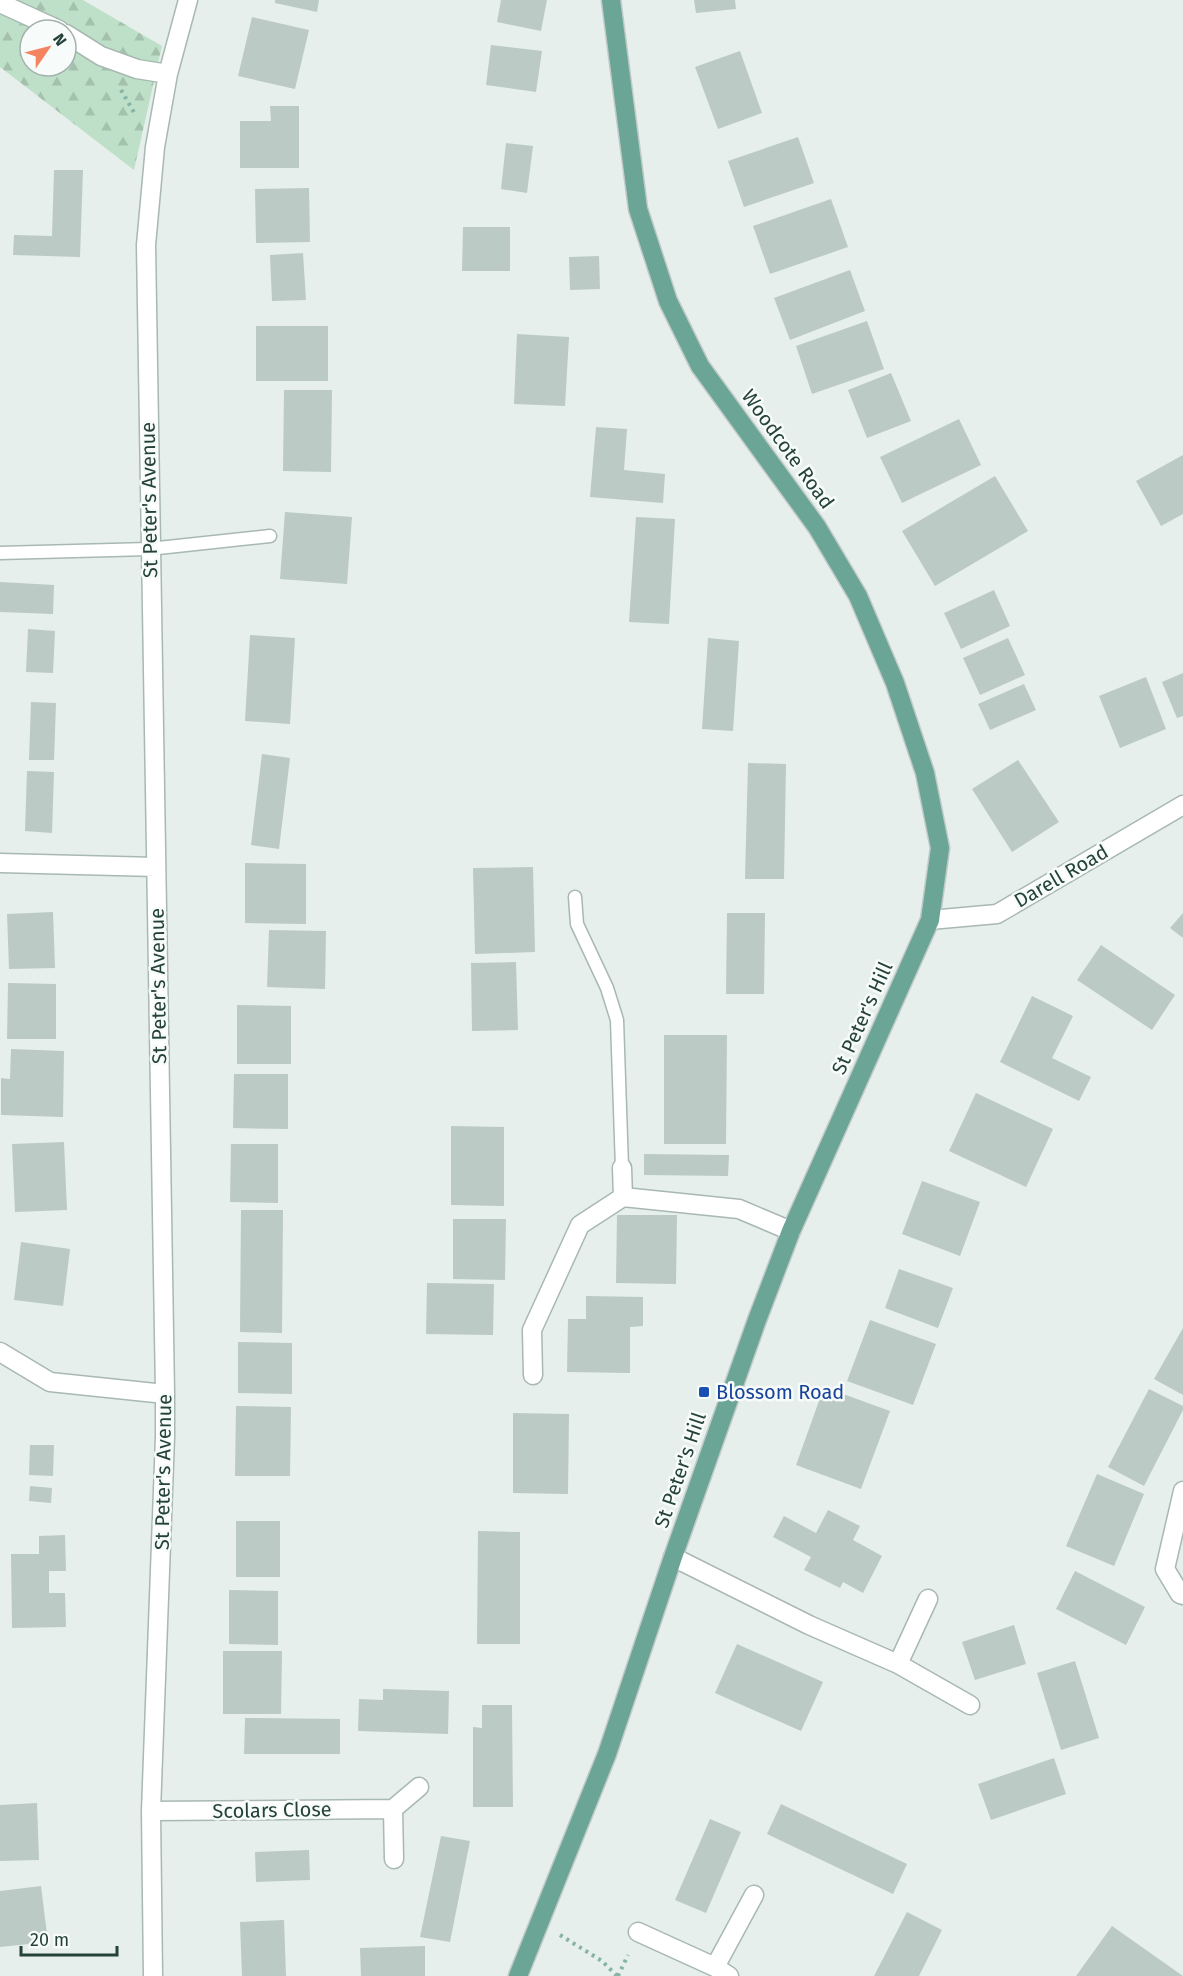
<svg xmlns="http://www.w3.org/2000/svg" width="1183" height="1976" font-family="'Fira Sans',sans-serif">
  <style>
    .forest { fill: url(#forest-firs); fill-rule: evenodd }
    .building { fill: #bbcac4 }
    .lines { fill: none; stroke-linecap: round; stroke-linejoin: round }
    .service-casing { stroke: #a8b8b2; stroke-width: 15 }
    .minor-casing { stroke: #a8b8b2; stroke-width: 21 }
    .primary-casing { stroke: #c2cac8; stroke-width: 21 }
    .path { stroke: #86b3a5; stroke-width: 4; stroke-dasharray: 3 4.5; stroke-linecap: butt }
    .service { stroke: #fff; stroke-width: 12 }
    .minor { stroke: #fff; stroke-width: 18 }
    .primary { stroke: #6aa596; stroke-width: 18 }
    .transit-dot { fill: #1a4fb4; stroke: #f7fbf9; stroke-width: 2 }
    .labels { text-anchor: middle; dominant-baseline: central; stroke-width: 5; stroke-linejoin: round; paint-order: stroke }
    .street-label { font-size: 20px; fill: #24423a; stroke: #f7fbf9 }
    .transit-label { font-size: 20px; fill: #164399; stroke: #f7fbf9; text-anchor: start }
  </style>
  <defs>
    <pattern id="forest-firs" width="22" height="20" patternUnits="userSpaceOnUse" patternTransform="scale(1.5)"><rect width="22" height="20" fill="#bfe0c8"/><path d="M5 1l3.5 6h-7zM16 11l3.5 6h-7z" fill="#a4c1ad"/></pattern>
  </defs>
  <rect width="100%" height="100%" fill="#e6efeb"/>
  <path class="forest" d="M0,0H83L162,46L134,170L0,67ZM30,30H66V66H30Z"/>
  <path class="building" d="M275,0H319L317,12L275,3Z
    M501,0H547L541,31L497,22Z
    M694,0H735L736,9L696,13Z
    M252,17L309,30L295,89L238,76Z
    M491,45L542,51L536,92L486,85Z
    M740,51L762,113L718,129L695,67Z
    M270,106H299V168H240V121H271Z
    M798,137L814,183L744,207L728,161Z
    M506,143L533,146L527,193L501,189Z
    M54,170H83L80,257L13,255L14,235L52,236Z
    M309,188L310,242L256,243L255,189Z
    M831,199L848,247L770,274L753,226Z
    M463,227H510V271H462Z
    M303,253L306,300L272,301L270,255Z
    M599,256L600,289L570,290L569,257Z
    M850,270L865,311L790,340L774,298Z
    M867,321L884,369L812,394L796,346Z
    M256,326H328V381H256Z
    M517,334L569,337L565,406L514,404Z
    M891,373L911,421L867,438L848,390Z
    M284,390H332L331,472L283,471Z
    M959,419L981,465L902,503L880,457Z
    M596,427L627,429L624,470L665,474L663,503L590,497Z
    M1183,455V514L1161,526L1136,481Z
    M995,476L1028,531L935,586L902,531Z
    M285,512L352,517L347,584L280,579Z
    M636,517L675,519L669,624L629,622Z
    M0,582L54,585L53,614L0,612Z
    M994,590L1010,626L961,649L944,613Z
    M28,629L55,631L53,673L26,672Z
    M250,635L295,638L290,724L245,721Z
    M708,638L739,641L733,731L702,729Z
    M1008,638L1025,675L980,695L963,658Z
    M1183,673V716L1177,718L1162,682Z
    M1146,677L1166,729L1120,748L1099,696Z
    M1024,684L1036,710L990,730L978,704Z
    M31,702L56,703L54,760H29Z
    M262,754L290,758L279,849L251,845Z
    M1018,760L1059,822L1012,852L972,789Z
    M748,763L786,764L784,879H745Z
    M27,771L54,772L52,833L25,831Z
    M245,863L306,864V924L245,923Z
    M533,867L535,952L475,954L473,868Z
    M53,912L55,968L9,969L7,914Z
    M727,913H765L764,994H726Z
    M1183,913V938L1170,928Z
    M269,930L326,931L325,989L267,987Z
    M1101,945L1175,995L1152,1030L1077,980Z
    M516,962L518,1030L472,1031L471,963Z
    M8,983L56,984V1039H7Z
    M1032,996L1073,1016L1052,1058L1091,1077L1079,1101L1000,1062Z
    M237,1005L291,1006V1064H237Z
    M664,1035H727L726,1144H664Z
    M11,1049L64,1051L63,1117L1,1115V1078L10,1079Z
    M234,1074H288V1129L233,1128Z
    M976,1093L1053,1129L1026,1187L949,1151Z
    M451,1126L504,1127V1206L451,1205Z
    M64,1142L67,1210L15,1212L12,1144Z
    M231,1144H278V1203L230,1202Z
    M644,1154L729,1155L728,1176L644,1175Z
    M922,1181L980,1202L960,1256L902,1234Z
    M241,1210H283L282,1333L240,1332Z
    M617,1215H677L676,1284L616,1283Z
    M453,1219H506L505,1280L453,1279Z
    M21,1242L70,1249L63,1306L14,1300Z
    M899,1269L953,1288L938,1328L885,1308Z
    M427,1283L494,1284L493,1335L426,1334Z
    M586,1296L643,1297V1326L630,1327V1373L567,1372L568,1319H586Z
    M870,1320L936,1344L913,1405L847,1381Z
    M1183,1328V1395L1154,1379Z
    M238,1342L292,1343V1394L238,1393Z
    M824,1387L890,1411L861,1489L796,1465Z
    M1149,1389L1183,1406V1410L1144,1486L1108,1467Z
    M236,1406L291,1407L290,1476H235Z
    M513,1413L569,1414L568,1494L513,1493Z
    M30,1445H54L53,1476L29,1475Z
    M1097,1474L1144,1494L1114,1566L1066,1546Z
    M30,1486L52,1488L51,1503L29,1501Z
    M828,1510L860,1526L853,1540L882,1556L863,1593L843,1582L840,1588L804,1570L811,1557L773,1537L784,1516L816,1533Z
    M236,1521H280V1577H236Z
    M478,1531L520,1532V1644H477Z
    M65,1535L66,1571H49V1593H65L66,1627L12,1628L11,1554H39V1536Z
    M1075,1571L1145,1607L1126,1645L1056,1609Z
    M229,1590L278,1591V1645L229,1644Z
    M1014,1625L1026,1664L975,1680L962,1642Z
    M737,1644L823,1682L801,1731L715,1693Z
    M223,1651H282L281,1714H223Z
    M1075,1661L1099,1738L1061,1750L1037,1673Z
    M383,1689L449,1691L448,1734L358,1731L359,1699L383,1700Z
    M482,1705H512L513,1807H473V1727L482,1728Z
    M245,1718L340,1719V1754H244Z
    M1054,1758L1066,1794L991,1820L978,1784Z
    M37,1803L39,1860L0,1861V1805Z
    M781,1804L907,1864L893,1894L767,1834Z
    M710,1819L741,1832L706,1913L675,1900Z
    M441,1836L470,1841L450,1942L420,1937Z
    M309,1850L310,1880L256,1882L255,1852Z
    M41,1886L48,1942L0,1947V1891Z
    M907,1912L942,1930L919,1976H874Z
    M284,1920L286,1976H242L240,1922Z
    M1112,1926L1183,1976H1076Z
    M425,1946V1976H361L360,1948Z"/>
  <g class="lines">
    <g class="service-casing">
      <path id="service" d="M0,553L149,549L270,536
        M575,897L577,924L607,988L617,1020L622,1168"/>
    </g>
    <g class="minor-casing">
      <path id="minor" d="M0,3L59,30
        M66,34L101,56L137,69L168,74
        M0,863L156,867
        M930,920L997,914L1183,805
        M622,1168L623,1197
        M0,1352L50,1382L165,1394
        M533,1375L532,1330L580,1225L623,1197L739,1209L791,1231
        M1183,1491L1165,1569L1180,1594L1183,1595
        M673,1557L809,1625L898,1664L970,1705
        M898,1664L928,1599
        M393,1809L394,1859
        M151,1811L393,1809L419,1787
        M638,1932L715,1967L729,1976
        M715,1967L754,1895
        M153,1976L151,1811L165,1437V1394L146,245L155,147L168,74L188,0"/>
    </g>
    <g class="primary-casing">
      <path id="primary" d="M518,1976L607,1754L673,1557L757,1320L791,1231L930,920L940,848L925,773L895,683L858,596L817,527L700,366L668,301L638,209L611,0"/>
    </g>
    <path class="path" d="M121,90L135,114
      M560,1935L602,1961L617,1976
      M618,1976L628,1955"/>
    <use href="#service" class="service"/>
    <use href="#minor" class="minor"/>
    <use href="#primary" class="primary"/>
  </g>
  <rect class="transit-dot" x="698" y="1386" width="12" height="12" rx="3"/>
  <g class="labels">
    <g class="street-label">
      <text transform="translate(788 449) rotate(54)">Woodcote Road</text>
      <text transform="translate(149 500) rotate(-91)">St Peter's Avenue</text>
      <text transform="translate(1061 876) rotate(-30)">Darell Road</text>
      <text transform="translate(158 986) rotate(-91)">St Peter's Avenue</text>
      <text transform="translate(862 1018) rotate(-66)">St Peter's Hill</text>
      <text transform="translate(680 1470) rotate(-71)">St Peter's Hill</text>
      <text transform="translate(163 1472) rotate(-89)">St Peter's Avenue</text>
      <text transform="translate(272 1810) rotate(-1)">Scolars Close</text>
    </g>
    <g class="transit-label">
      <text x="716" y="1392">Blossom Road</text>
    </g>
  </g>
  <g transform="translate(48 48) rotate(55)"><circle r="28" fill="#f7fbf9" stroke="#a3b1ad" stroke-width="1.5"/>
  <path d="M0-4.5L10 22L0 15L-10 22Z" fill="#f4845f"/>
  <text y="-9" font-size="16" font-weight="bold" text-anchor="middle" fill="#24423a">N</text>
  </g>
  <path d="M21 1946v9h96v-9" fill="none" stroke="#24423a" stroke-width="3"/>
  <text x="30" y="1946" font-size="18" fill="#24423a" stroke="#f7fbf9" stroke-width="4.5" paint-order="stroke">20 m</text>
</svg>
